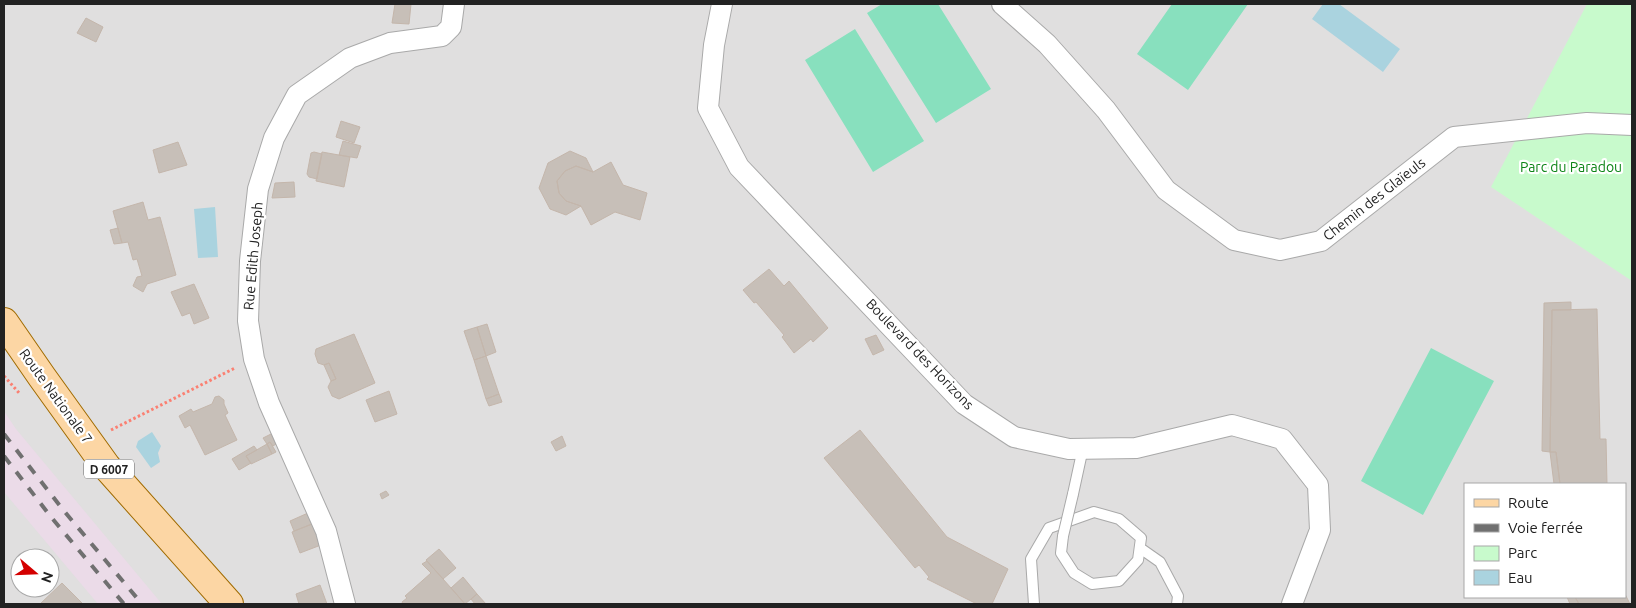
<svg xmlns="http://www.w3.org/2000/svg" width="1636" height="608" font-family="Ubuntu,sans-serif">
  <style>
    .residential { fill: #e0dfdf; fill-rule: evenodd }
    .industrial { fill: #ebdbe8 }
    .park { fill: #c8facc }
    .pitch { fill: #88e0be }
    .water { fill: #aad3df }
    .building { fill: #c7bfb8; stroke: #c4b6ab }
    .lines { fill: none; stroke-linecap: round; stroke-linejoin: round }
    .service-casing { stroke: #a9a9a9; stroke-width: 12 }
    .minor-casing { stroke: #a9a9a9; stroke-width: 22 }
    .primary-casing { stroke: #a06b00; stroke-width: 30 }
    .path { stroke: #fa8072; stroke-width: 3; stroke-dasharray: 2.5 2.5; stroke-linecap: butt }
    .service { stroke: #fff; stroke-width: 10 }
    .minor { stroke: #fff; stroke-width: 20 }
    .primary { stroke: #fcd6a4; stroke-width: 28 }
    .rail { stroke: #707070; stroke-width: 4; stroke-dasharray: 10 10; stroke-linecap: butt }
    .service-bridge-casing { stroke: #a9a9a9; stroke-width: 12; stroke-linecap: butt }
    .service-bridge { stroke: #fff; stroke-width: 10 }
    .labels { text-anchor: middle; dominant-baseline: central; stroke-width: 4.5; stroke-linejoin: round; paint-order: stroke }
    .shield { fill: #fff; stroke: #646464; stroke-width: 1 }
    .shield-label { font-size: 12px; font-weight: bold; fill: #222 }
    .park-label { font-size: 14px; fill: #0c8416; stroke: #fff }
    .street-label { font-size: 14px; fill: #222; stroke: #fff }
  </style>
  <rect width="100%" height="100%" fill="#f2efe9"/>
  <path class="residential" d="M4,4H1632V604H4ZM1465,484H1625V597H1465ZM20,558H50V588H20Z"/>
  <path class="industrial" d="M4,411L16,429L162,604H98L4,492Z"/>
  <path class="park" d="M1587,4H1632V281L1491,187Z"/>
  <path class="pitch" d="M882,4H938L991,89L936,123L867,13Z
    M1172,4H1248L1188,90L1137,54Z
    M855,29L924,141L873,172L805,60Z
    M1431,348L1494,381L1423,515L1361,481Z"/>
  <path class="water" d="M1323,4H1339L1400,49L1383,72L1312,19Z
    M215,207L218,257L198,258L194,209Z
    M152,432L161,446L158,453L160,462L151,468L136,447L138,441Z"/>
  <path class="building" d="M395,4H411L409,24L392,23Z
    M86,18L103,27L96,42L77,33Z
    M341,121L360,127L354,143L336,137Z
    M343,141L361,146L357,158L339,155Z
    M178,142L187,165L159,173L153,150Z
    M570,151L586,158L593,172L576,166L565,171L557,181L559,193L566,201L581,206L566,215L550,209L539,188L548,163Z
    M314,152L322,154L317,179L309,177L307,174L311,153Z
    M322,152L350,157L344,187L316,181Z
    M611,162L623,185L647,193L640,220L615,212L591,225L581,206L566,201L559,193L557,181L565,171L576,166L593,172Z
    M294,182L295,197L272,198L275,183Z
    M143,202L148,220L160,217L176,275L147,284L143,292L133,286L137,277L142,276L137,259L133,260L128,242L122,243L113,211Z
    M118,228L122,243L114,244L110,230Z
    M769,269L784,286L789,281L828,328L813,342L811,339L794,353L782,337L784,335L756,302L754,303L743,290Z
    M194,284L209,318L194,324L190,313L182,316L171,292Z
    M1571,302V310H1552L1550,452L1542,451L1544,303Z
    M1597,309L1600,439H1606L1607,484H1560L1556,452H1550L1552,310Z
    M487,324L496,352L486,356L477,327Z
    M477,327L486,356L474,360L464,331Z
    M354,334L375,383L339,399L332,396L328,387L331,381L336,379L329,363L324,365L318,363L315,354L316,349Z
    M876,335L884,350L873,355L865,339Z
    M486,356L499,394L486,399L474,360Z
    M329,363L336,379L331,381L324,365Z
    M389,391L397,414L375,422L366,400Z
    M499,394L502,402L489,406L486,399Z
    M219,396L224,400V404L228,413L225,415L237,440L205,455L190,425L185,428L179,416L191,409L193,412L212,404L215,397Z
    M860,430L947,537L1008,569L992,604H977L927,579L929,577L919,565L915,568L824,458Z
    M271,434L276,444L273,446L270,442L267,444L263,438Z
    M562,436L566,446L556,451L551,442Z
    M270,442L276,452L272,454L267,444Z
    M267,444L272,454L251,464L246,456Z
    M254,446L257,450L246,456L251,463L239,470L232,459Z
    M1550,452H1556L1560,484H1554Z
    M386,491L389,495L382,499L380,494Z
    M308,513L312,524L294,531L290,521Z
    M312,524L321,545L300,553L292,532Z
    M439,549L456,568L443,579L426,560Z
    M427,561L451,588L465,604H403L402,602L407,598L405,596L431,573L422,564Z
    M463,577L477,594L465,604L451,588Z
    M62,583L83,604H40Z
    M320,585L327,604H299L296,594Z
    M477,594L486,604H475L471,599Z
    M1625,594L1630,604H1579L1575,597H1625Z
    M1567,597H1575L1579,604H1570Z"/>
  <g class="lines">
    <g class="service-casing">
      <path id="service" d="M1073,494L1083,448
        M1140,548L1160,562L1178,596L1177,604
        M1034,604L1031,559L1049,528L1094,512L1119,519L1141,538L1138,560L1119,581L1092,584L1074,573L1061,553L1063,536"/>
    </g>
    <g class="minor-casing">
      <path id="minor" d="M722,4L714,45L708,108L739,167L964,404L1014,437L1069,449L1136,448L1232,425L1282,439L1318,485L1320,530L1292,604
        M1002,4L1047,44L1106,110L1166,190L1234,240L1280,250L1321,241L1454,137L1587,123L1632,125
        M345,604L326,531L269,403L254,359L248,321L250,261L258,189L274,138L297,95L350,58L390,43L442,36L451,27L454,4"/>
    </g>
    <g class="primary-casing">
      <path id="primary" d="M4,322L42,377L106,466L229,604"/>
    </g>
    <path class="path" d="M4,376L20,394
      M111,430L235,368"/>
    <use href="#service" class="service"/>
    <use href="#minor" class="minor"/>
    <use href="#primary" class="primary"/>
    <path class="rail" d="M4,434L64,511L142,604
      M4,456L51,517L124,604"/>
    <g class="service-bridge-casing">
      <path id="service-bridge" d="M1063,536L1073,494"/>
    </g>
    <use href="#service-bridge" class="service-bridge"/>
  </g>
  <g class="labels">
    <rect class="shield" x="84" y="459.5" width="50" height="19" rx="4"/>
    <g class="shield-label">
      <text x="109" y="469">D 6007</text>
    </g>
    <g class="park-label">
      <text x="1571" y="167">Parc du Paradou</text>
    </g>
    <g class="street-label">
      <text transform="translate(1374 199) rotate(-38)">Chemin des Glaïeuls</text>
      <text transform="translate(253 256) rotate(-85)">Rue Edith Joseph</text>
      <text transform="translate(920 354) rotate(46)">Boulevard des Horizons</text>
      <text transform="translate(56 396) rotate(54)">Route Nationale 7</text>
    </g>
  </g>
  <rect width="1636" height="608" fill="none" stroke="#222222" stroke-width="10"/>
  <rect x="1464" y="483" width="162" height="115" fill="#ffffff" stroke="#a7a7a7"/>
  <rect x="1474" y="499" width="25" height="8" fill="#fcd6a4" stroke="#a7a7a7"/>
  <text x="1508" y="508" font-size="15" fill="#222222">Route</text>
  <rect x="1474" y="524" width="25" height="8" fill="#707070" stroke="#a7a7a7"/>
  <text x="1508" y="533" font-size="15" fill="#222222">Voie ferrée</text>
  <rect x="1474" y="546" width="25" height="15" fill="#c8facc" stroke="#a7a7a7"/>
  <text x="1508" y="558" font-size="15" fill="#222222">Parc</text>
  <rect x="1474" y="570" width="25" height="15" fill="#aad3df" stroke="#a7a7a7"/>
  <text x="1508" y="583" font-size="15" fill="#222222">Eau</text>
  <g transform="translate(35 573) rotate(109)"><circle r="24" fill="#ffffff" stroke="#a7a7a7"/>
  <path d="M0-4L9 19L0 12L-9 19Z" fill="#d40000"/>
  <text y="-8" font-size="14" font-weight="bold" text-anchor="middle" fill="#222222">N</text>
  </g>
</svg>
